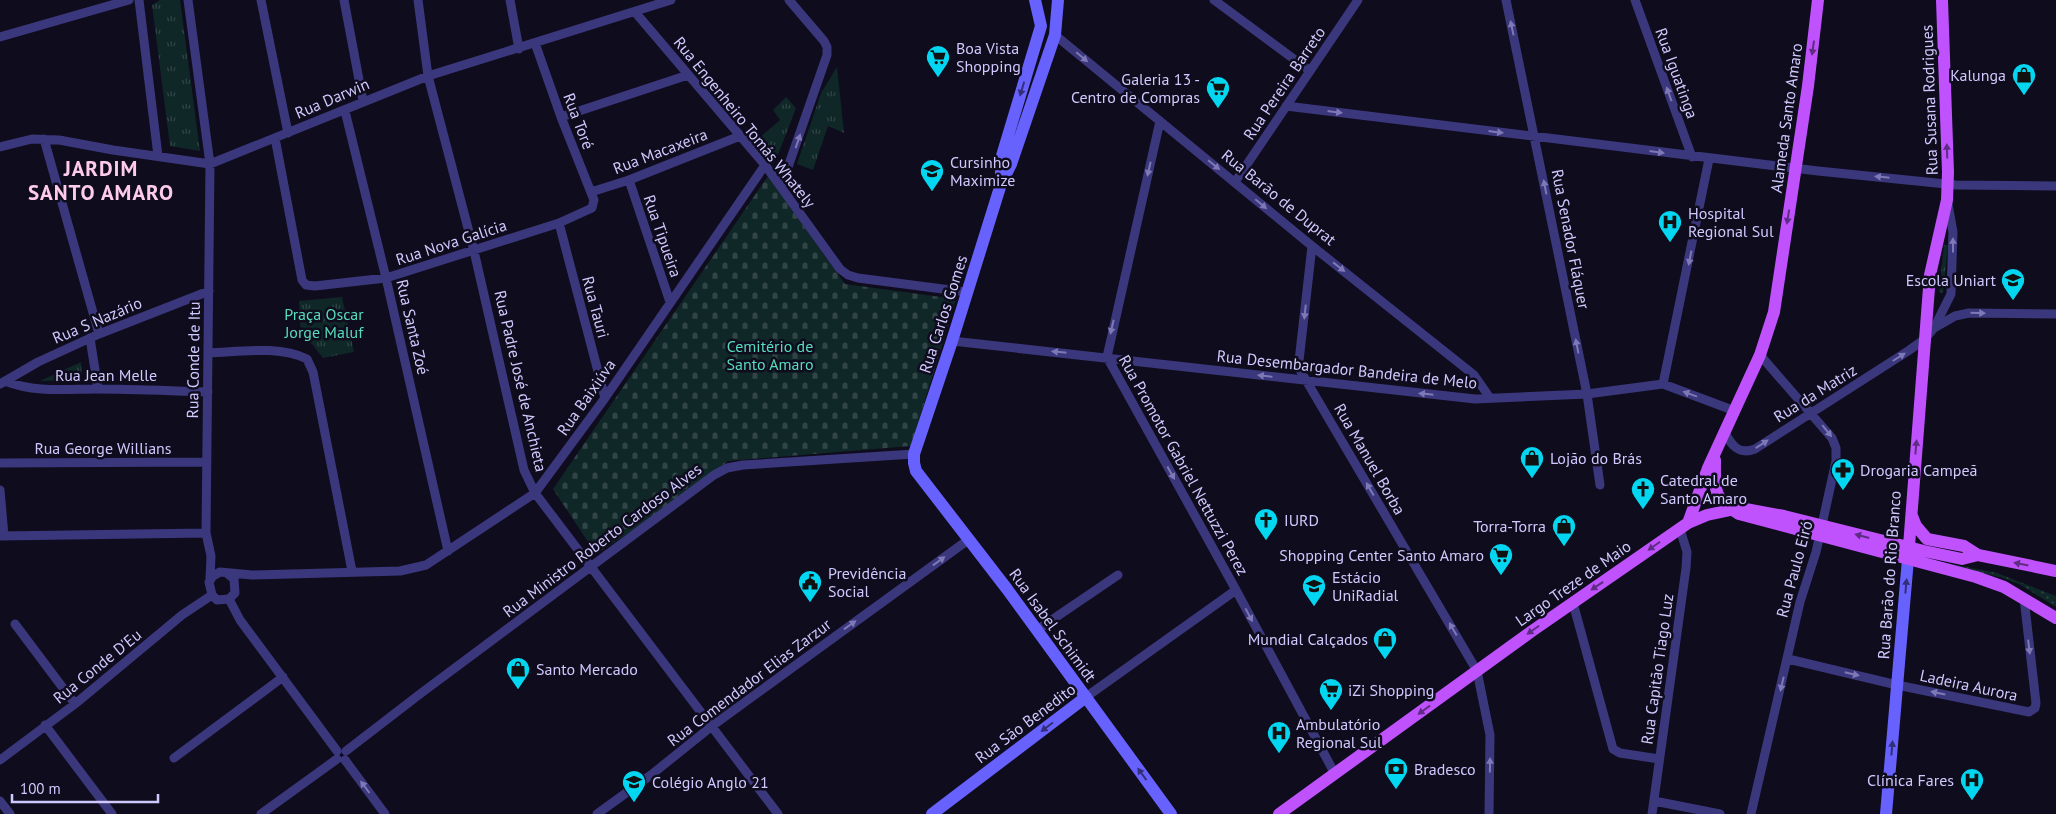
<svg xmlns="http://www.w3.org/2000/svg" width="2056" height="814" font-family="'PT Sans',sans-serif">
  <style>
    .grass { fill: url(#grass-dots) }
    .cemetery { fill: url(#cemetery-stones) }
    .park { fill: url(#park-tufts) }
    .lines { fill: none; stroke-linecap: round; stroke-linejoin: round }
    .street { stroke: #3b377c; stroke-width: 9 }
    .secondary { stroke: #6761fd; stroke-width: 12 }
    .primary { stroke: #bf52fd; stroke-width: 12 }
    .oneway { fill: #7e79b6 }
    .oneway2 { fill: #5e2c82 }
    .oneway3 { fill: #322e77 }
    .labels { text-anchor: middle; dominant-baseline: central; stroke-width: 5; stroke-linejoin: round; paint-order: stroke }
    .poi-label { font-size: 16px; fill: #d0c9fe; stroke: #0f0c1d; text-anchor: start }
    .street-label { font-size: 16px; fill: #d0c9fe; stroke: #0f0c1d }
    .park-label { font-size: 16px; fill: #57dcbc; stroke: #0f0c1d }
    .district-label { font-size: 21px; font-weight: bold; letter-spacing: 1px; fill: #fecbeb; stroke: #0f0c1d }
  </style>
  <defs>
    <pattern id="grass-dots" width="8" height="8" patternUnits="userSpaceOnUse" patternTransform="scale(1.25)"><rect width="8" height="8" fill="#0f2727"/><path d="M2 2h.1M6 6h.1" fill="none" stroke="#314547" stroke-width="1.8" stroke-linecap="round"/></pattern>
    <pattern id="cemetery-stones" width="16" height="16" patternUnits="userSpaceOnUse" patternTransform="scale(1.25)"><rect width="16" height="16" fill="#0f2727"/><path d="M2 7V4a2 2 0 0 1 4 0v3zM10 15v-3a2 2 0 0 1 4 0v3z" fill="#314547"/></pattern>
    <pattern id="park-tufts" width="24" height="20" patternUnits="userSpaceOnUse" patternTransform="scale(1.25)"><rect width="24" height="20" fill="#0f2727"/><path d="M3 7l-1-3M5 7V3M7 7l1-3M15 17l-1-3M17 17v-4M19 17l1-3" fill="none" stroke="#314547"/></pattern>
  </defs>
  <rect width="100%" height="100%" fill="#0f0c1d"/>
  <path class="grass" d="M1926,559L1997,573L2056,596V607L2019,584L2000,577L1926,561Z"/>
  <path class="cemetery" d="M768,176L845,284L956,299L911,446L728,461L665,510L596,554L553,489Z"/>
  <path class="park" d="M160,0H180L200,151L170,146L152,5Z
    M837,67L844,133L828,126L813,170L797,164L821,93Z
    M786,97L796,108L776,160L758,139L780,120L773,110Z
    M1944,245H1948L1943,293L1939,292Z
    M342,297L354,352L323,358L312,344L301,338L299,301Z
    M81,362L82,380L40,381Z"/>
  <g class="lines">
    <path class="street" d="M139,0L158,156
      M188,0L210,164L206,533L211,556L210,578
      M261,0L288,133
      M344,0L363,101
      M418,0L428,76L474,251L524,470L535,493L778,814
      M510,0L519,49
      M1214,0L1310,71
      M1506,0L1587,394L1600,485
      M1635,0L1692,157
      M635,12L765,165L840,269L848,275L858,278L966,292
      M1055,35L1312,246L1474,375L1490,398
      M0,37L129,0
      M1286,106L1818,171L1956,185L2056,186
      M345,111L386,278L448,551
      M561,117L688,75
      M1160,121L1107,357L1236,590L1335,774
      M275,138L302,280L306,285L315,286L386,278L559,223L592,208L594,200L561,117L535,43
      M44,139L99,334
      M0,147L32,139L59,140L113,150L210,164L428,76L671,0
      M629,180L670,302
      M1235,182L1358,0
      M781,187L827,55V47L824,41L789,0
      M591,192L629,180L740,136
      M559,223L605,398
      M1312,246L1299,361L1300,370L1477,671L1490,735L1489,814
      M1934,328L1955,316L1969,313L2056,314
      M90,338L98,389
      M952,341L1475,399L1587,394L1663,384L1735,411
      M208,353C240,352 278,345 307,359L313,372L352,571
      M5,381C35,393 66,389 96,389C133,389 171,391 208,392
      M0,384L38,362L99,334L209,291
      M1663,384L1709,159
      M1725,433C1732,446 1739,455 1755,449L1908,351L1925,339L1934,328L1951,294L1953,232L1948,204
      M0,463L207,462
      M0,490L4,536
      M0,536L206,533
      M227,573L234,579L235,593L229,599L217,600L212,595L209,582L213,576L220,572L252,575L400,571L426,565L535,493L605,398L765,165
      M229,599L240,620L337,751
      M1573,603L1613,749L1620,753L1659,759
      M15,624L75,704
      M1037,630L1118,575
      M1788,659L1897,685L2029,712L2035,708L2036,703L2024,598
      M1086,697L1236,590
      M45,725L112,814
      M346,751L420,694L714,475L727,468L743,465L914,454
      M174,758L283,677
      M0,760L75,704L182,615L212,595
      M345,760L385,814
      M0,801L10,814
      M1654,801L1720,814
      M261,814L337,759
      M597,814L651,775L712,726L968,540
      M1652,814L1686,568L1687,552L1680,529
      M1751,814L1800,602L1816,552L1836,461V448L1832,438L1760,355"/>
    <path class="secondary" d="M1058,0L1055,35L1011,164L1001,184L952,341L914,454V463L916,471L1007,589L1171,814
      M1001,178V159L1041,26L1035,0
      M932,814L1086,697
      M1886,814L1908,559"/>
    <path class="primary" d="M1715,460C1715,489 1712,498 1739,514L1976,577L2004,587L2056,618
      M1912,516L1916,526L1927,539L1964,546L1978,555
      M1688,523L1708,468L1760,355L1774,312L1808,86L1818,0
      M1908,559L1930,275L1947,200L1948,172L1942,0
      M1279,814L1532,631L1688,523L1707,515L1740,508L1784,516L1924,551L1962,559L1978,555L2056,571"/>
  </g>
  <defs><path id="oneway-solid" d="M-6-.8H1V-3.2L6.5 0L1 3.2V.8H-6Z" transform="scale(1.25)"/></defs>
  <g class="oneway">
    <use href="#oneway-solid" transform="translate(1512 28) rotate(-102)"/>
    <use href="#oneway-solid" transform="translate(1082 57) rotate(40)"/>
    <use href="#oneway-solid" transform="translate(1669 94) rotate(-110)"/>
    <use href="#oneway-solid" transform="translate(1335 112) rotate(7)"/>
    <use href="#oneway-solid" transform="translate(1496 132) rotate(7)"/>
    <use href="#oneway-solid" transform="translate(798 141) rotate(-71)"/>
    <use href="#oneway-solid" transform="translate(1657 152) rotate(8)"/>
    <use href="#oneway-solid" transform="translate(1214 165) rotate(39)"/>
    <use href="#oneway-solid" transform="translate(1149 169) rotate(103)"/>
    <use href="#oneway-solid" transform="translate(1882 177) rotate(-174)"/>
    <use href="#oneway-solid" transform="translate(1545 187) rotate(-101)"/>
    <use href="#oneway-solid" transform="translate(1261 204) rotate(40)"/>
    <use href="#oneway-solid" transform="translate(1953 245) rotate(-90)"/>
    <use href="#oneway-solid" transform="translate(1690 258) rotate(101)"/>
    <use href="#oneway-solid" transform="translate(1339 267) rotate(38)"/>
    <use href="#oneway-solid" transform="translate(1305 312) rotate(96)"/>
    <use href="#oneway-solid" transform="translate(1978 313) rotate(1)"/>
    <use href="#oneway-solid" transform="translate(1112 327) rotate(103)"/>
    <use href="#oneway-solid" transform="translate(1577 346) rotate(-101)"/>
    <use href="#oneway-solid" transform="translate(1059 352) rotate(-174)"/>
    <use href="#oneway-solid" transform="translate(1899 357) rotate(-32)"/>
    <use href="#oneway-solid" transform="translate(1265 376) rotate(-173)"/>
    <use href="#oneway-solid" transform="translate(1426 394) rotate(-174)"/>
    <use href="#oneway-solid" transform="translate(1690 394) rotate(-160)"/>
    <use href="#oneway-solid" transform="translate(1827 431) rotate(51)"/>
    <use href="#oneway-solid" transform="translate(1762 444) rotate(-33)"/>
    <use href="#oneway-solid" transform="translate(1171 473) rotate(61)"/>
    <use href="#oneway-solid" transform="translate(1370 489) rotate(-120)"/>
    <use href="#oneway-solid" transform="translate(939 561) rotate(-36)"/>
    <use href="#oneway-solid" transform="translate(1249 615) rotate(62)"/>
    <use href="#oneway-solid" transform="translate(850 625) rotate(-36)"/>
    <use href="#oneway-solid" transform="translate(1453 629) rotate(-120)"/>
    <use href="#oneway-solid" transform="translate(2029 647) rotate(83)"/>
    <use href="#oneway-solid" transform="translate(1852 674) rotate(13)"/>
    <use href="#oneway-solid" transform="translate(1782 684) rotate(103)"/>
    <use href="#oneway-solid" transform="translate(1938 693) rotate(-168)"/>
    <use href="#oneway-solid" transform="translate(1490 765) rotate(-89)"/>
    <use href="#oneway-solid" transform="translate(365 787) rotate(-127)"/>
  </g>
  <g class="oneway2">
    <use href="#oneway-solid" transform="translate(1813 48) rotate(98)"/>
    <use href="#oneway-solid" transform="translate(1947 151) rotate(-92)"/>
    <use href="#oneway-solid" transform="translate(1788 217) rotate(99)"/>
    <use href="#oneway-solid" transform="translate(1916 447) rotate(-85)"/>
    <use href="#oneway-solid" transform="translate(1862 536) rotate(-165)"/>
    <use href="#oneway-solid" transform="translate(1654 546) rotate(145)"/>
    <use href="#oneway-solid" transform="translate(2021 564) rotate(-169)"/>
    <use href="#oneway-solid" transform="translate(1597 586) rotate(146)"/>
    <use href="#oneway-solid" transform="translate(1533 630) rotate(145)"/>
    <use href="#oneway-solid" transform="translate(1424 710) rotate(144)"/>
  </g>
  <g class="oneway3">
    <use href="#oneway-solid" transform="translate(1022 89) rotate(107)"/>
    <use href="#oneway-solid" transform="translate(1906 586) rotate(-85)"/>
    <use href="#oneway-solid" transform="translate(1047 727) rotate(143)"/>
    <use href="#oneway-solid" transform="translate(1892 748) rotate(-85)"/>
    <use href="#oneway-solid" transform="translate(1142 774) rotate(-126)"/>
  </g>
  <defs>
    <g id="supermarket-pin" transform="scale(1.25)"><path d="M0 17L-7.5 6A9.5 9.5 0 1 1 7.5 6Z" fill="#03d6f0" stroke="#0f0c1d"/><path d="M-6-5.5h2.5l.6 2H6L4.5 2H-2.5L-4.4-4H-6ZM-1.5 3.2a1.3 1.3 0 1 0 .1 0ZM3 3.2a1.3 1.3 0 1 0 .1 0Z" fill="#111"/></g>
    <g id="shop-pin" transform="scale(1.25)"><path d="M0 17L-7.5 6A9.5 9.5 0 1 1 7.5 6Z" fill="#03d6f0" stroke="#0f0c1d"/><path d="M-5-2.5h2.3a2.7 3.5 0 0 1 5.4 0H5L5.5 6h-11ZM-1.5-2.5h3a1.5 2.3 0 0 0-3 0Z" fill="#111"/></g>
    <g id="school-pin" transform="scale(1.25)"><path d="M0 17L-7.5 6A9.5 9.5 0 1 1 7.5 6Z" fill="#03d6f0" stroke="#0f0c1d"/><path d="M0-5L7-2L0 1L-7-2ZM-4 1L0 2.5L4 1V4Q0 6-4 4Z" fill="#111"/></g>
    <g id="hospital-pin" transform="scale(1.25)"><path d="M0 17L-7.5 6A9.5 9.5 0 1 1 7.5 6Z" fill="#03d6f0" stroke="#0f0c1d"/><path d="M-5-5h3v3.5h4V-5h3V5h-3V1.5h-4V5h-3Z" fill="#111"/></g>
    <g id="pharmacy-pin" transform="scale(1.25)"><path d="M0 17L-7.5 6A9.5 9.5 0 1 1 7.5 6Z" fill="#03d6f0" stroke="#0f0c1d"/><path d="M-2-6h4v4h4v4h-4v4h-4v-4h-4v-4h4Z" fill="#111"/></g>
    <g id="church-pin" transform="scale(1.25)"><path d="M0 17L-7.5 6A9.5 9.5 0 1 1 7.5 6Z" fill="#03d6f0" stroke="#0f0c1d"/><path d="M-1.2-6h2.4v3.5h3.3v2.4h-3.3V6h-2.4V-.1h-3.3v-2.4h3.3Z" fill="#111"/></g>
    <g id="civic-pin" transform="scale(1.25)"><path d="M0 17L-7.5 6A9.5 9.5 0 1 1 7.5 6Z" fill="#03d6f0" stroke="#0f0c1d"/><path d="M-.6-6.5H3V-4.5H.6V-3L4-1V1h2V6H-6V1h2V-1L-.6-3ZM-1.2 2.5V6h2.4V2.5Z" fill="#111"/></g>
    <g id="university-pin" transform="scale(1.25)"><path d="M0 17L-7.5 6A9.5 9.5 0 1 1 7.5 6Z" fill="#03d6f0" stroke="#0f0c1d"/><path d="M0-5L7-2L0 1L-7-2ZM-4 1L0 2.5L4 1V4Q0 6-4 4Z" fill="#111"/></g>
    <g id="bank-pin" transform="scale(1.25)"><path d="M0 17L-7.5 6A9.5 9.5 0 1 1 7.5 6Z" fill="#03d6f0" stroke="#0f0c1d"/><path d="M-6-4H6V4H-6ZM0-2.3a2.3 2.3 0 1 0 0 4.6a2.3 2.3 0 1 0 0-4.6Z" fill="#111"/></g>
  </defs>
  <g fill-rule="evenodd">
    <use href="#supermarket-pin" x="938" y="57"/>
    <use href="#shop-pin" x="2024" y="75"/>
    <use href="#supermarket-pin" x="1218" y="88"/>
    <use href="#school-pin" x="932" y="171"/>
    <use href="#hospital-pin" x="1670" y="222"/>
    <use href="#school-pin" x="2013" y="280"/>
    <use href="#shop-pin" x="1532" y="458"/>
    <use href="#pharmacy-pin" x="1843" y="470"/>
    <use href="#church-pin" x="1643" y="489"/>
    <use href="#church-pin" x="1266" y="520"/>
    <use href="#shop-pin" x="1564" y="526"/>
    <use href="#supermarket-pin" x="1501" y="555"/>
    <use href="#civic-pin" x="810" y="582"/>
    <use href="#university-pin" x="1314" y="586"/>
    <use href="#shop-pin" x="1385" y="639"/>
    <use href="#shop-pin" x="518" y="669"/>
    <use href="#supermarket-pin" x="1331" y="690"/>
    <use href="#hospital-pin" x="1279" y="733"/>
    <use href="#bank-pin" x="1396" y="769"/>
    <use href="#hospital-pin" x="1972" y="780"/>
    <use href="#school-pin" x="634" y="782"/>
  </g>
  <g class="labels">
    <g class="poi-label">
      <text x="956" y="48">Boa Vista<tspan x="956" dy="18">Shopping</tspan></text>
      <text x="2006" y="75" text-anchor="end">Kalunga</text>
      <text x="1200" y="79" text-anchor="end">Galeria 13 -<tspan x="1200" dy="18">Centro de Compras</tspan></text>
      <text x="950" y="162">Cursinho<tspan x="950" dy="18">Maximize</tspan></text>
      <text x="1688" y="213">Hospital<tspan x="1688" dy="18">Regional Sul</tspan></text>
      <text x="1996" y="280" text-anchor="end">Escola Uniart</text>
      <text x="1550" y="458">Lojão do Brás</text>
      <text x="1860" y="470">Drogaria Campeã</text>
      <text x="1660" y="480">Catedral de<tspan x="1660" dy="18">Santo Amaro</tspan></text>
      <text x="1284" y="520">IURD</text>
      <text x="1546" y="526" text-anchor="end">Torra-Torra</text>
      <text x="1484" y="555" text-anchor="end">Shopping Center Santo Amaro</text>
      <text x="828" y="573">Previdência<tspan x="828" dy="18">Social</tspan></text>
      <text x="1332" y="577">Estácio<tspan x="1332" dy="18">UniRadial</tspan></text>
      <text x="1368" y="639" text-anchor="end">Mundial Calçados</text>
      <text x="536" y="669">Santo Mercado</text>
      <text x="1348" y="690">iZi Shopping</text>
      <text x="1296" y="724">Ambulatório<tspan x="1296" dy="18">Regional Sul</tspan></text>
      <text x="1414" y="769">Bradesco</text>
      <text x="1954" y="780" text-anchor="end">Clínica Fares</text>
      <text x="652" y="782">Colégio Anglo 21</text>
    </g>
    <g class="street-label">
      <text transform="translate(1677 73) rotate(70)">Rua Iguatinga</text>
      <text transform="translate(1284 83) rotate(-56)">Rua Pereira Barreto</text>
      <text transform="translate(332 98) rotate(-23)">Rua Darwin</text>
      <text transform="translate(1929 100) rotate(-92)">Rua Susana Rodrigues</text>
      <text transform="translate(1786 118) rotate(-82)">Alameda Santo Amaro</text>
      <text transform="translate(579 121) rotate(69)">Rua Toré</text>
      <text transform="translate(745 122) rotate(51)">Rua Engenheiro Tomás Whately</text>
      <text transform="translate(660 151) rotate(-21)">Rua Macaxeira</text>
      <text transform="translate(1279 197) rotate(39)">Rua Barão de Duprat</text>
      <text transform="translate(663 236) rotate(71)">Rua Tipueira</text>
      <text transform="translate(1571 239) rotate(79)">Rua Senador Fláquer</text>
      <text transform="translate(451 242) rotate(-18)">Rua Nova Galícia</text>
      <text transform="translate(596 307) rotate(75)">Rua Tauri</text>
      <text transform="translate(943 314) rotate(-72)">Rua Carlos Gomes</text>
      <text transform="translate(97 320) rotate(-23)">Rua S Nazário</text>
      <text transform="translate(413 327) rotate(77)">Rua Santa Zoé</text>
      <text transform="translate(193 360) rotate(-89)">Rua Conde de Itu</text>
      <text transform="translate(1347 369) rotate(6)">Rua Desembargador Bandeira de Melo</text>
      <text x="106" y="375">Rua Jean Melle</text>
      <text transform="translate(521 381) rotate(77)">Rua Padre José de Anchieta</text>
      <text transform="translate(1815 393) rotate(-32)">Rua da Matriz</text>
      <text transform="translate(586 397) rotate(-55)">Rua Baixiúva</text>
      <text x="103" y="448">Rua George Willians</text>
      <text transform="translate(1370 459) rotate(60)">Rua Manuel Borba</text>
      <text transform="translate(1184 465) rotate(61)">Rua Promotor Gabriel Nettuzzi Perez</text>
      <text transform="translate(602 540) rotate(-37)">Rua Ministro Roberto Cardoso Alves</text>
      <text transform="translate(1794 569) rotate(-75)">Rua Paulo Eiró</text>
      <text transform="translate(1889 575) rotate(-86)">Rua Barão do Rio Branco</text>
      <text transform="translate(1573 583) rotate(-35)">Largo Treze de Maio</text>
      <text transform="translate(1053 625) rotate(54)">Rua Isabel Schimidt</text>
      <text transform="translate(97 666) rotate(-39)">Rua Conde D'Eu</text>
      <text transform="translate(1657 669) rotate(-82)">Rua Capitão Tiago Luz</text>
      <text transform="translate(749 682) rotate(-37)">Rua Comendador Elias Zarzur</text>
      <text transform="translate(1969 685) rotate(12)">Ladeira Aurora</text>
      <text transform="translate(1025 723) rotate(-37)">Rua São Benedito</text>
    </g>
    <g class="park-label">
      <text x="324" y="314">Praça Oscar<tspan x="324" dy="18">Jorge Maluf</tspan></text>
      <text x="770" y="346">Cemitério de<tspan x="770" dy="18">Santo Amaro</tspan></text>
    </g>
    <g class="district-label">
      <text x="101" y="168">JARDIM<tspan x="101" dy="24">SANTO AMARO</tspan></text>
    </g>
  </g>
  <path d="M12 794v8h146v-8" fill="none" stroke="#d0c9fe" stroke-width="2.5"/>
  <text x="20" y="794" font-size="15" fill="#d0c9fe" stroke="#0f0c1d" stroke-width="4" paint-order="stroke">100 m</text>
</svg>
